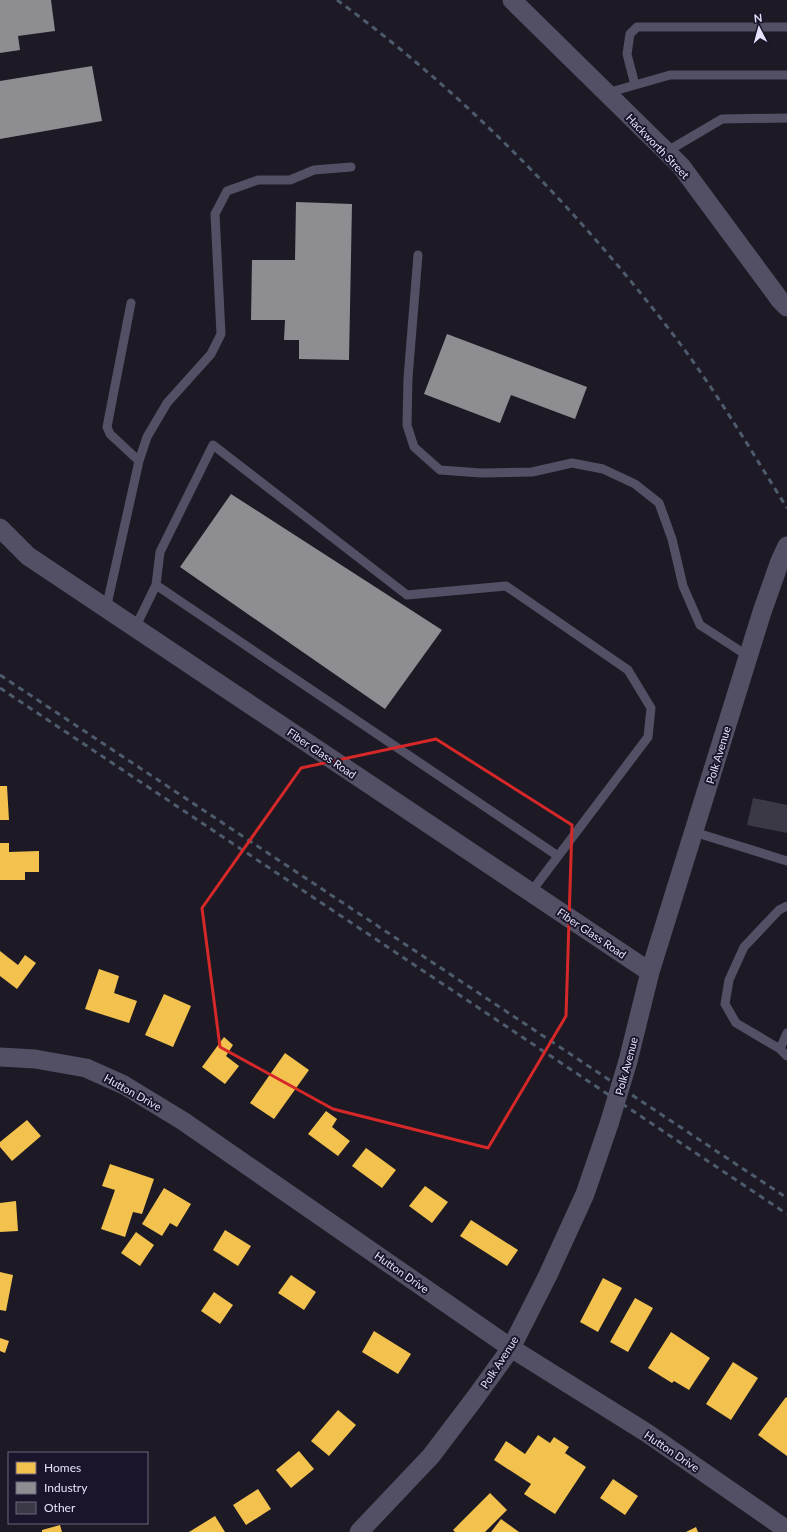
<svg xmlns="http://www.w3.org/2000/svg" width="787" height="1532" font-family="Lato,sans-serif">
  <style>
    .homes { fill: #f2c14e }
    .industry { fill: #8d8d92 }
    .building { fill: #3c3946 }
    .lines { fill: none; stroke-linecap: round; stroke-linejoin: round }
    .service { stroke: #535065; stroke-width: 9 }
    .minor { stroke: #535065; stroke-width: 19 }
    .rail { stroke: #4d5b6c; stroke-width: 3; stroke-dasharray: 6 5; stroke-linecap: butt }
    .minor-bridge { stroke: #535065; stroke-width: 19 }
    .marked { fill: none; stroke: #d62828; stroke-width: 3; stroke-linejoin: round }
    .labels { text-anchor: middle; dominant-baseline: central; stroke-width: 4; stroke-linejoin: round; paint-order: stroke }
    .street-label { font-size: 11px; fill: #e6e2fc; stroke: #1a152a }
  </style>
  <rect width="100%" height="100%" fill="#1d1a25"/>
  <path class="homes" d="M0,786H7L9,820H0Z
    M0,843H9V852L39,851V872H25V880H0Z
    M0,951L18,965L25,955L36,963L17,989L0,976Z
    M99,969L119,976L114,993L137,1001L129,1023L85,1009Z
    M164,994L191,1006L173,1047L145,1035Z
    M224,1037L233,1045L226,1056L239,1066L225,1084L202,1067Z
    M285,1053L309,1070L274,1119L250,1103Z
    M326,1111L337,1119L332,1127L350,1141L338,1156L308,1134Z
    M27,1120L41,1136L12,1161L0,1147V1142Z
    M366,1148L396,1170L382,1188L352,1166Z
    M110,1164L154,1179L142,1214L133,1212L125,1237L101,1229L115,1190L102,1186Z
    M425,1186L448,1202L432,1223L409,1206Z
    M164,1188L191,1204L177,1227L170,1223L162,1236L142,1224Z
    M16,1201L18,1231L0,1232V1203Z
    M471,1220L518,1250L507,1266L460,1236Z
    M225,1230L251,1246L238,1266L213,1250Z
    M136,1232L154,1245L140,1266L121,1253Z
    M0,1272L13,1275L6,1311L0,1310Z
    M291,1275L316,1292L304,1310L278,1293Z
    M603,1278L622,1288L598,1332L580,1322Z
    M214,1292L233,1305L220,1324L201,1311Z
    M635,1298L653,1308L628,1352L610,1342Z
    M374,1331L411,1354L398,1374L362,1352Z
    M671,1332L710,1358L689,1390L674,1381L672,1383L648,1368Z
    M0,1338L9,1341L5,1353L0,1351Z
    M733,1362L758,1378L731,1420L706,1404Z
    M786,1397L787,1398V1456L758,1435Z
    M338,1410L356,1425L329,1456L311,1441Z
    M538,1435L550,1443L554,1437L569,1447L565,1453L586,1467L555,1514L524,1494L531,1484L494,1460L506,1441L525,1454Z
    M299,1451L314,1469L291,1488L276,1470Z
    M613,1479L638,1496L625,1515L600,1498Z
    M258,1489L271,1509L246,1525L233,1505Z
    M490,1493L507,1510L485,1532H455L453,1530Z
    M215,1516L225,1532H189Z
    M501,1519L519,1532H491Z
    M60,1525L62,1532H42V1530Z
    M696,1527L698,1532H686Z"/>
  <path class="industry" d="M0,0H51L55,31L18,36L20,50L0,53Z
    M92,66L102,121L0,139V81Z
    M296,202L352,204L349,360L299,359V340H284L285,320H251L252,260H295Z
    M447,334L587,387L575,419L511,395L500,423L424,394Z
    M231,494L442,630L385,709L180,567Z"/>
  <path class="building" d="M753,798L787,805V833L747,825Z"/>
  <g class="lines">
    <path class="service" d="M635,85L627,54L630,34L637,27H787
      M607,93L670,75H787
      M666,152L722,119L787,118
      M418,255L408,378L407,425L414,447L440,470L481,473L532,472L572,463L603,469L635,484L659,503L672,539L683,586L700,625L748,656
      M131,303L107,427L110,434L139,461
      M156,585L558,856
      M106,609L139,461L147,437L167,403L211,354L221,334L215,214L227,191L258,180H290L314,170L351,167
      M135,628L156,585L160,552L213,445L407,595L506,586L628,670L651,708L648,737L531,892
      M694,832L787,861
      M787,906L779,910L744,947L729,980L725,1004L736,1023L780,1049L787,1056
      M780,1049L787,1033"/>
    <path class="minor" d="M512,0L681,166L780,300L787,307
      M0,528L28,556L650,972
      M0,1057L35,1059L86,1068L124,1085L183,1121L511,1348L647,1433L787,1530
      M628,1061L650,972L762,612L780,561L787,546
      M359,1532L431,1456L475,1398L511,1348L548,1275L585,1194L609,1124"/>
    <path class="rail" d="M337,0C465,94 576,208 672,333C715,389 750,449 787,508
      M0,675L787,1198
      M0,688L787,1214"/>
    <path class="minor-bridge" d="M609,1124L628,1061"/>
  </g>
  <path class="marked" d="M436,739L572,825L566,1016L488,1148L333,1109L220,1047L202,908L301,768Z"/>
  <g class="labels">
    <g class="street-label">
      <text transform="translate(658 146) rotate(46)">Hackworth Street</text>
      <text transform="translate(322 753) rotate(34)">Fiber Glass Road</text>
      <text transform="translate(718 755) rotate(-73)">Polk Avenue</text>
      <text transform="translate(592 933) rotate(34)">Fiber Glass Road</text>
      <text transform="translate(626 1066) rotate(-75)">Polk Avenue</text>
      <text transform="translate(133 1092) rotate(29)">Hutton Drive</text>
      <text transform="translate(402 1272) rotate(35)">Hutton Drive</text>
      <text transform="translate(499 1362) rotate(-57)">Polk Avenue</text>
      <text transform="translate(672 1451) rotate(34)">Hutton Drive</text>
    </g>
  </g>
  <rect x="8" y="1452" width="140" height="72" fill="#1a152a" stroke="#6c677e"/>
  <rect x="16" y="1462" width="20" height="12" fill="#f2c14e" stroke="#6c677e"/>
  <text x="44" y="1472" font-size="12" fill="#e6e2fc">Homes</text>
  <rect x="16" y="1482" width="20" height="12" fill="#8d8d92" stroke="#6c677e"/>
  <text x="44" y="1492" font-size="12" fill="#e6e2fc">Industry</text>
  <rect x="16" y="1502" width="20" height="12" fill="#3c3946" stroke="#6c677e"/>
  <text x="44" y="1512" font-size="12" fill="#e6e2fc">Other</text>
  <g transform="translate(759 28) rotate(354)" stroke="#1a152a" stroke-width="3" paint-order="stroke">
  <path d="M0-3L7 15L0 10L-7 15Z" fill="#e6e2fc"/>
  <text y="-6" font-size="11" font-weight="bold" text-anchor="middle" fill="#e6e2fc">N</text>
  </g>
</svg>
